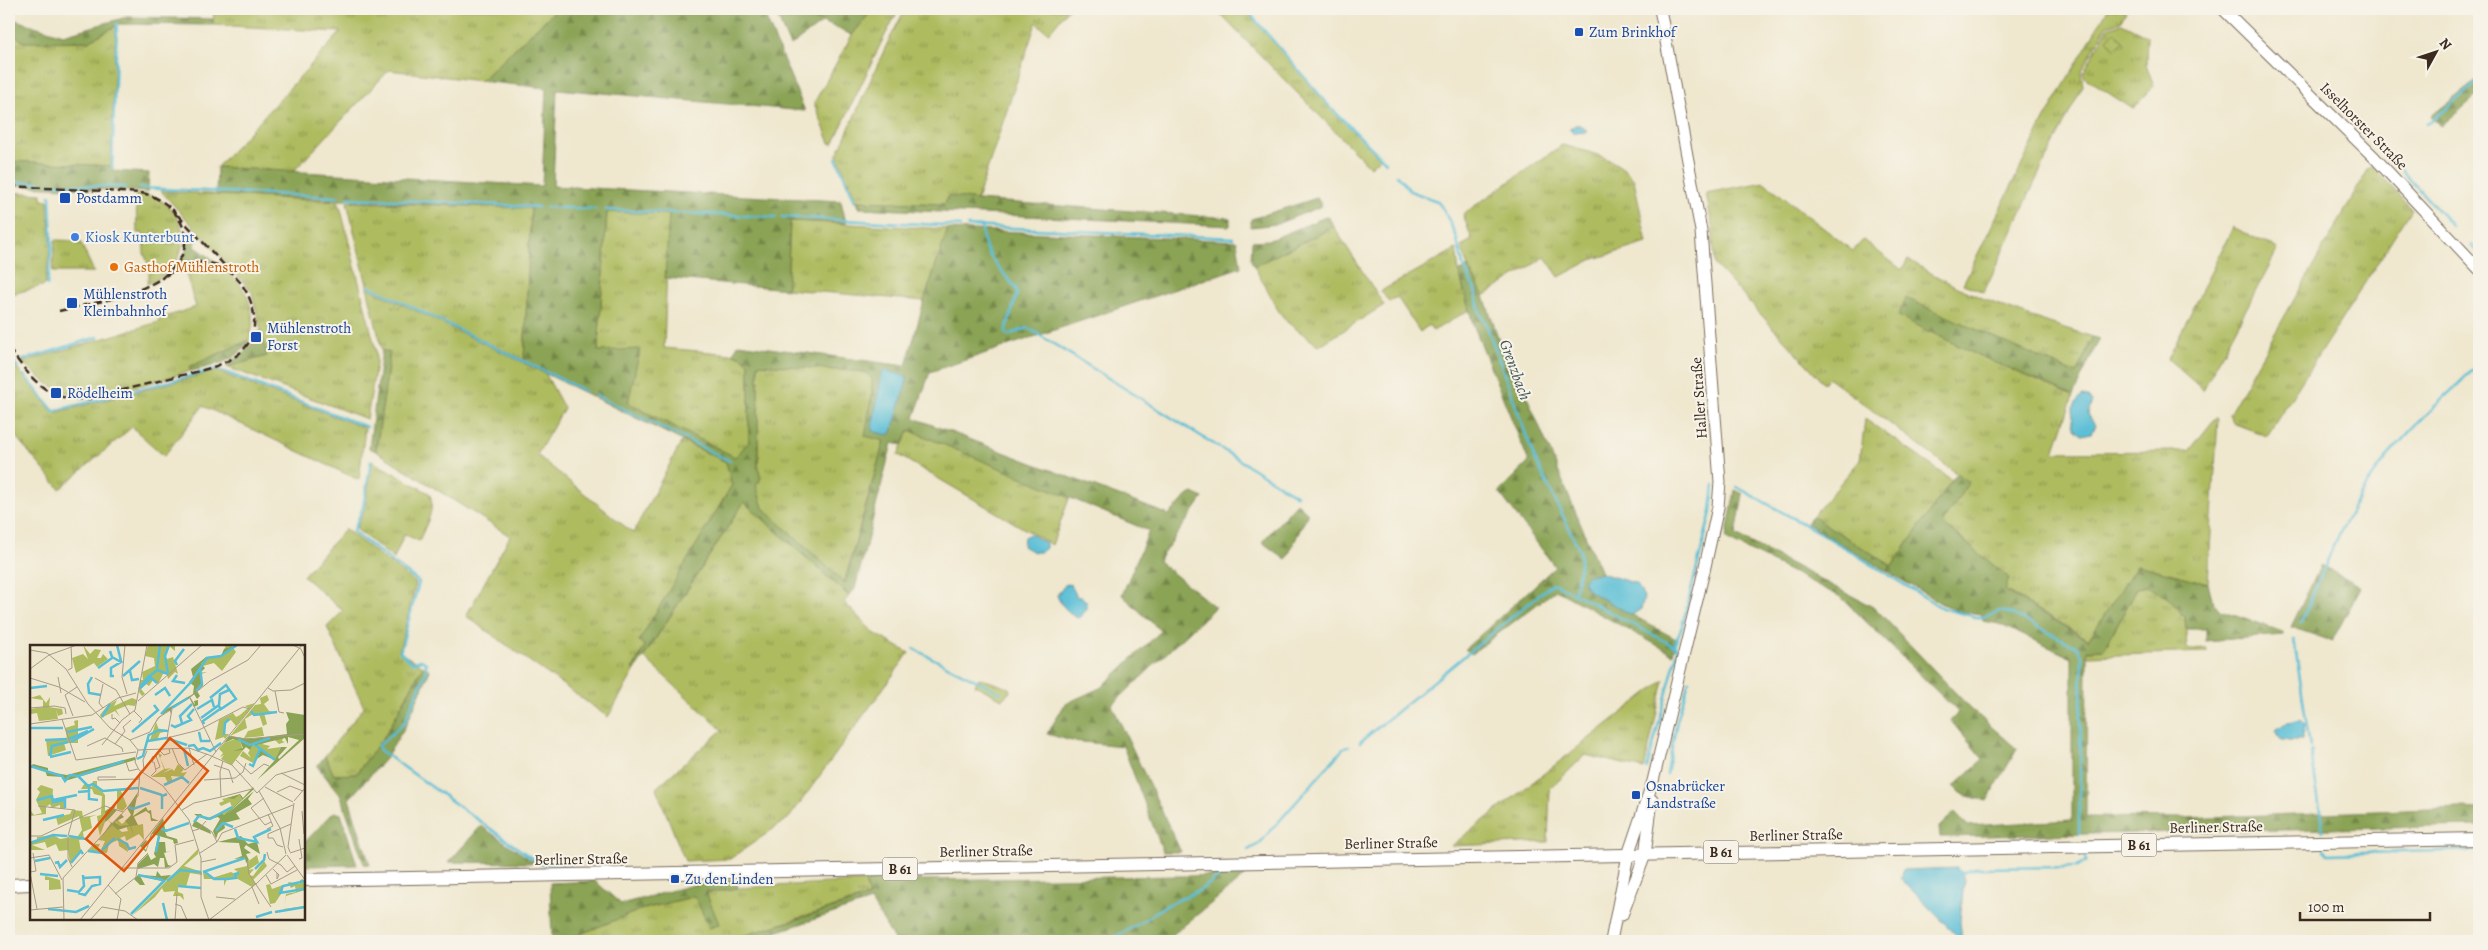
<svg xmlns="http://www.w3.org/2000/svg" width="2488" height="950" font-family="Alegreya,serif">
  <style>
    .grass { fill: url(#grass-tufts); stroke: #74723e }
    .forest { fill: url(#forest-firs); stroke: #62663a; fill-rule: evenodd }
    .garden { fill: #aebb5e; stroke: #74723e }
    .water { fill: #58bed6; stroke: #4a747a }
    .lines { fill: none; stroke-linecap: round; stroke-linejoin: round }
    .stream { stroke: #58bed6; stroke-width: 2.5 }
    .secondary-casing { stroke: #7a6c5c; stroke-width: 13 }
    .primary-casing { stroke: #7a6c5c; stroke-width: 14 }
    .secondary { stroke: #fff; stroke-width: 11 }
    .primary { stroke: #fff; stroke-width: 12 }
    .rail { stroke: #3b2a1e; stroke-width: 2.5; stroke-dasharray: 8 4; stroke-linecap: butt }
    .transit-dot { fill: #1a4fb4; stroke: #f7f3e8; stroke-width: 2 }
    .shop-dot { fill: #3f7fe0; stroke: #f7f3e8; stroke-width: 2 }
    .food-dot { fill: #e8710a; stroke: #f7f3e8; stroke-width: 2 }
    .labels { text-anchor: middle; dominant-baseline: central; stroke-width: 4; stroke-linejoin: round; paint-order: stroke }
    .shield { fill: #f7f3e8; stroke: #73665b; stroke-width: 1 }
    .shield-label { font-size: 14px; font-weight: bold; fill: #3b2a1e }
    .transit-label { font-size: 15px; fill: #164399; stroke: #f7f3e8; text-anchor: start }
    .street-label { font-size: 15px; fill: #3b2a1e; stroke: #f7f3e8 }
    .shop-label { font-size: 15px; fill: #366cbe; stroke: #f7f3e8; text-anchor: start }
    .food-label { font-size: 15px; fill: #c56008; stroke: #f7f3e8; text-anchor: start }
    .water-label { font-size: 16px; font-style: italic; fill: #445655; stroke: #f7f3e8 }
    .inset-river { fill: none; stroke: #58bed6; stroke-width: 2.5 }
    .inset-road { fill: none; stroke: #a79b88; stroke-width: 1 }
    .view { fill: #df570d; fill-opacity: 0.15; stroke: #df570d; stroke-width: 2.5 }
    .inset-edge { fill: none; stroke: #3b2a1e; stroke-width: 2.5 }
  </style>
  <defs>
    <pattern id="grass-tufts" width="24" height="20" patternUnits="userSpaceOnUse" patternTransform="scale(1.25)"><rect width="24" height="20" fill="#aebb5e"/><path d="M3 7l-1-3M5 7V3M7 7l1-3M15 17l-1-3M17 17v-4M19 17l1-3" fill="none" stroke="#8f984d"/></pattern>
    <pattern id="forest-firs" width="22" height="20" patternUnits="userSpaceOnUse" patternTransform="scale(1.25)"><rect width="22" height="20" fill="#8aa355"/><path d="M5 1l3.5 6h-7zM16 11l3.5 6h-7z" fill="#728546"/></pattern>
  </defs>
  <rect width="100%" height="100%" fill="#f7f3e8"/>
  <filter id="ink" filterUnits="userSpaceOnUse"><feTurbulence type="fractalNoise" baseFrequency=".02" numOctaves="2"/><feDisplacementMap in="SourceGraphic" scale="10" xChannelSelector="R" yChannelSelector="G"/><feConvolveMatrix kernelMatrix="1 2 1 2 8 2 1 2 1" color-interpolation-filters="sRGB"/></filter>
  <filter id="wash" filterUnits="userSpaceOnUse"><feTurbulence type="fractalNoise" baseFrequency=".0096" numOctaves="4" result="noise"/><feDisplacementMap in="SourceGraphic" scale="20" xChannelSelector="R" yChannelSelector="G"/><feGaussianBlur stdDeviation="1.12" result="paint"/><feColorMatrix in="noise" values="0 0 0 0 0 0 0 0 0 0 0 0 0 0 0 0 0 1.4 0 .05"/><feComposite in="paint" operator="in"/></filter>
  <g filter="url(#wash)">
    <rect width="100%" height="100%" fill="#efe7ce"/>
    <path class="grass" d="M214,9H557L480,81L389,70L293,172L217,167L341,32L213,25Z
      M873,9H899L881,43L833,144L830,143L814,103L852,35Z
      M908,9H1068L1049,33L1036,23L977,200L948,196L945,204L857,201L837,155L886,46L902,15Z
      M1215,9H1245L1330,108L1380,158L1370,167Z
      M2108,9H2121L2126,11L2121,21L2107,26L2081,72L2083,86L2042,167L1984,292L1963,284L2044,120Z
      M2122,23L2147,36L2146,64L2154,86L2133,109L2084,77L2083,73L2108,28Z
      M116,26L111,166L9,161V30L24,42L88,41Z
      M1562,145C1586,151 1619,158 1634,180L1647,243L1591,260L1559,277L1545,257L1484,296L1468,267L1461,246L1472,240L1463,214Z
      M2373,167L2412,209L2267,436L2233,423L2229,414L2369,168Z
      M1764,182L1853,251L1863,240L1902,270L1908,259C1964,296 2029,317 2093,337L2076,374L1907,299L1898,315L1971,352L2073,396L2054,452L2189,451L2216,417L2218,419L2208,583L2137,565L2089,640L2005,590L2009,578L1941,523L1968,482L1829,378L1824,383L1715,265L1712,226L1706,193Z
      M161,191L339,202L376,351V364L367,419L227,367L267,356L252,292Z
      M9,192L42,194V200H48L51,245L45,285L9,295Z
      M136,194C191,196 201,264 147,284L150,269L144,253L143,233H137Z
      M347,202L531,208L524,360L367,285Z
      M607,211L669,214L664,348L733,354L742,357L749,363V442L735,458L628,403L598,351Z
      M790,221L948,229L924,301L787,289Z
      M1334,227L1384,305L1319,346L1287,322L1278,310L1254,266Z
      M2233,227L2278,249L2203,390L2168,359Z
      M55,240L80,241L94,272H52Z
      M1456,249L1459,272L1469,310L1433,331L1429,325L1420,332L1397,297L1389,302L1381,291Z
      M194,263C233,259 263,304 249,340L243,344L190,367L191,371C156,380 96,404 63,391C46,385 35,373 22,362L159,322V319L196,307L184,267Z
      M367,287L545,373L564,408L537,455L633,533L682,441L727,462L732,485L640,641L645,646L633,668L635,670L608,717L466,616L510,536L376,451L390,353L382,350Z
      M9,358L54,413L216,371L365,428L359,480L203,406L164,456L132,427L60,489L12,432L15,428L9,420Z
      M758,363L865,372L872,379V396L867,415L884,441L844,583L763,508L756,485L761,478L758,467Z
      M1865,419L1952,480L1892,566L1812,517L1860,460Z
      M909,430L1070,496L1052,545L898,455Z
      M372,461L429,493C437,508 425,526 419,541L404,534L394,559L356,529L365,508Z
      M744,502L849,596L844,602L874,633L909,653L789,818L730,859L685,861L656,788L722,730L644,657Z
      M345,529L416,583L399,652L423,666L386,734L356,774L334,775L325,756L364,707L327,627L343,611L303,576Z
      M2147,586L2168,598L2185,617L2187,649L2206,648L2207,652L2087,656L2088,650L2104,649L2137,588Z
      M979,678L1009,688L1010,692L1002,699L975,685Z
      M1664,680L1644,769L1585,755L1550,789L1548,842L1451,846Z
      M865,881L869,896L727,941H570V938L640,910L696,896L710,928L719,924L706,893L738,888Z"/>
    <path class="forest" d="M557,9H762L805,111L557,89L553,186L841,201L846,223L790,221L787,289L665,278L669,214L607,212L598,351L640,349L628,403L735,457L749,442V363L742,357L733,354L738,344L906,366L924,301L948,229L1237,241L1241,267L930,372L914,418L1169,515L1187,496L1193,493L1203,498L1158,561L1215,607L1112,705L1181,852H1163L1123,746L1072,741L1047,734L1065,704L1102,687L1161,631L1122,595L1149,531L909,430L902,445L892,443L855,589L849,596L744,502L635,670L633,669L645,646L639,641L732,485L726,462L524,363L531,208L216,195L217,167L542,186L546,88L480,81ZM758,364L865,372L872,379V396L865,436L884,441L845,583L763,508L756,485L761,478L758,467Z
      M774,9H873L852,35L823,22L790,46Z
      M127,17L213,19V25L119,24L89,41L24,42L9,30V18L63,35Z
      M2479,79V94L2441,126L2431,116Z
      M9,161L113,166V171L149,173L148,192L9,185Z
      M948,196L977,200L1230,218V226L859,208L857,201L945,204Z
      M1317,198L1322,206L1277,224L1251,227V219Z
      M1328,216L1334,227L1254,266L1251,260L1252,241L1270,240Z
      M186,230L197,240L194,246L222,266L199,259L175,268L186,252Z
      M1468,267L1484,296L1502,349L1512,361L1601,573L1588,575L1583,582L1589,591L1676,639L1673,654L1556,590L1471,654L1465,649L1555,567L1499,492L1529,462L1473,324L1459,272Z
      M1906,298L2076,374L2093,337L2099,339L2073,396L1971,352L1898,316Z
      M261,331L267,356L227,367V364L243,354L252,343L259,344L258,332Z
      M249,340C239,362 211,366 191,371L189,367Z
      M382,350L390,353L376,451L369,448Z
      M1957,473L1969,482L1942,523L2009,578L2005,591L2088,640L2137,565L2208,583L2213,602L2220,610L2283,632V635L2206,641V629H2186L2185,617L2168,598L2147,586L2137,588L2104,649L2088,650L2087,656L2086,817L2184,818L2460,808L2479,809V826L1940,837L1939,827L1955,812L1968,826L2072,820V658L1999,624L1983,621L1982,614L1958,611L1942,604L1806,523L1812,516L1892,566Z
      M1735,490L1743,494L1736,535L1875,608L1970,708L2017,749L1987,801L1963,795L1954,786L1983,759L1950,720L1958,712L1841,597L1726,539Z
      M1297,503L1308,513L1286,560L1262,542Z
      M2321,565L2361,587L2332,641L2291,627Z
      M423,666L430,670L406,725L386,758L349,799L370,865L364,864L341,796L317,766L325,756L334,775L356,774L386,734Z
      M334,812L341,814L357,865L304,866V843Z
      M481,826L535,863L449,862Z
      M1246,875L1165,941H895L871,901L748,941H727L869,897L865,881Z
      M736,879L738,888L706,893L719,924L709,928L695,896L640,910L571,938L570,941H552L550,883L595,881L621,904L704,882Z"/>
    <path class="garden" d="M2115,32L2124,42L2115,49L2107,39Z"/>
    <path class="water" d="M1575,125H1580L1588,132L1573,133L1570,129Z
      M885,370L908,377L892,432L888,435L875,432L872,428L882,372Z
      M2083,396L2088,397L2092,402L2088,414L2095,426L2091,433L2082,435L2075,429C2070,419 2072,402 2083,396Z
      M1030,534L1046,543V548C1038,556 1031,551 1023,546L1024,537Z
      M1601,573L1637,584L1644,597L1641,609L1632,615L1589,591L1583,581L1588,575Z
      M1066,584L1071,585L1077,597H1082L1086,601L1087,608L1083,614L1078,618C1070,615 1059,603 1057,595Z
      M2300,720L2305,725L2302,740H2281L2276,730L2284,724Z
      M1957,868L1962,873L1964,880L1960,922L1962,941L1900,878L1903,870Z"/>
    <g class="lines">
      <path class="stream" d="M1246,9L1331,108L1386,162
        M2427,124L2479,81
        M836,158L855,201
        M2397,165L2452,226
        M112,168L117,24
        M1397,175L1410,191L1437,201L1444,210L1456,236L1463,265L1475,290L1480,314L1486,323L1534,457L1580,551V567L1574,593
        M9,182L41,183
        M50,184L125,187
        M140,188L338,197
        M348,198L538,207
        M546,207L596,209
        M606,210L776,217
        M782,217L960,226
        M967,226L1233,238
        M982,226C981,253 1000,269 1016,288L1017,294L1005,333L1008,335L1028,328L1297,496
        M2472,245L2479,254
        M47,285L52,245L50,196
        M369,286L585,391
        M9,356L18,367
        M23,360L98,337
        M24,375L54,411L217,369L367,427
        M595,395L730,461
        M9,423L11,426
        M371,461L363,507L353,532L419,582L400,652L412,663L421,660L426,663V673L404,723L378,746L380,750L540,864H572
        M1737,487L1827,537L1942,608L1976,617H1983L2000,611L2010,613L2077,647L2082,655L2079,834
        M2301,623C2322,575 2340,523 2370,480C2400,436 2442,400 2479,364
        M2294,639L2310,747
        M914,649L1001,693
        M1360,742L1552,584H1556L1674,646L1682,626L1711,512L1714,485
        M2311,751L2323,831
        M1647,768L1678,650L1675,645
        M1667,774L1677,721L1689,681
        M1248,850L1259,844L1343,749L1349,746
        M2324,850L2328,854L2479,850
        M585,864H612
        M1962,873L1978,868L2078,867L2086,861L2084,853
        M1107,941L1142,922L1163,907L1202,889L1218,877L1244,870"/>
    </g>
  </g>
  <g filter="url(#ink)">
    <g class="lines">
      <g class="secondary-casing">
        <path id="secondary" d="M2223,9L2374,157L2479,269
          M1622,915L1645,855L1652,800
          M1611,941L1628,855L1653,781L1704,571L1718,507L1720,482L1701,231L1660,9"/>
      </g>
      <g class="primary-casing">
        <path id="primary" d="M304,880L2479,839
          M9,885L31,884"/>
      </g>
      <use href="#secondary" class="secondary"/>
      <use href="#primary" class="primary"/>
      <path class="rail" d="M9,186L141,193C167,197 195,226 182,255C178,265 169,271 162,278C183,265 199,256 224,268
        M59,311C93,303 132,297 162,278
        M9,349C32,379 47,402 88,399C114,392 140,386 166,379C200,370 258,365 254,317C253,304 248,293 240,282L172,209"/>
    </g>
  </g>
  <g class="transit-dot">
    <rect x="1574" y="27" width="10" height="10" rx="2.5"/>
    <rect x="59" y="192" width="12" height="12" rx="2.5"/>
    <rect x="66" y="297" width="12" height="12" rx="2.5"/>
    <rect x="250" y="331" width="12" height="12" rx="2.5"/>
    <rect x="50" y="387" width="12" height="12" rx="2.5"/>
    <rect x="1631" y="790" width="10" height="10" rx="2.5"/>
    <rect x="670" y="874" width="10" height="10" rx="2.5"/>
  </g>
  <circle class="shop-dot" cx="75" cy="237" r="5"/>
  <circle class="food-dot" cx="114" cy="267" r="5"/>
  <g class="labels">
    <g class="shield">
      <rect x="2121.5" y="833.5" width="35" height="23" rx="4"/>
      <rect x="1703.5" y="840.5" width="35" height="23" rx="4"/>
      <rect x="882.5" y="857.5" width="35" height="23" rx="4"/>
    </g>
    <g class="shield-label">
      <text x="2139" y="845">B 61</text>
      <text x="1721" y="852">B 61</text>
      <text x="900" y="869">B 61</text>
    </g>
    <g class="transit-label">
      <text x="1589" y="32">Zum Brinkhof</text>
      <text x="76" y="198">Postdamm</text>
      <text x="83" y="294">Mühlenstroth<tspan x="83" dy="17">Kleinbahnhof</tspan></text>
      <text x="267" y="328">Mühlenstroth<tspan x="267" dy="17">Forst</tspan></text>
      <text x="67" y="393">Rödelheim</text>
      <text x="1646" y="786">Osnabrücker<tspan x="1646" dy="17">Landstraße</tspan></text>
      <text x="685" y="879">Zu den Linden</text>
    </g>
    <g class="street-label">
      <text transform="translate(2364 126) rotate(45)">Isselhorster Straße</text>
      <text transform="translate(1699 398) rotate(-94)">Haller Straße</text>
      <text transform="translate(2216 827) rotate(-1)">Berliner Straße</text>
      <text transform="translate(1796 835) rotate(-1)">Berliner Straße</text>
      <text transform="translate(1391 843) rotate(-1)">Berliner Straße</text>
      <text transform="translate(986 851) rotate(-1)">Berliner Straße</text>
      <text transform="translate(581 859) rotate(-1)">Berliner Straße</text>
    </g>
    <g class="shop-label">
      <text x="85" y="237">Kiosk Kunterbunt</text>
    </g>
    <g class="food-label">
      <text x="124" y="267">Gasthof Mühlenstroth</text>
    </g>
    <g class="water-label">
      <text transform="translate(1515 370) rotate(70)">Grenzbach</text>
    </g>
  </g>
  <g transform="translate(30 645)">
    <rect width="275" height="275" fill="#efe7ce"/>
    <path d="M53,0L60,9L65,4L71,5L67,13H71L73,9L78,14L67,22L64,18L46,28L42,13L53,9L58,14ZM118,0H145V6L139,1L135,11L137,14L143,12L148,29L145,27L138,34L137,29H133L128,39L123,35L119,41L116,39L111,44L115,49L112,51L109,47L110,35H113L112,27L125,21L124,13L115,11ZM196,0H201L206,7L192,26L184,18L173,21L171,19L177,13L192,11ZM10,50L16,58L20,52L19,62L32,64L33,69L28,71L26,64L28,74L9,76L7,68L1,69V64L13,62V55L0,53ZM237,50L239,55L234,59L239,66L244,67L234,68L237,79L233,81L229,69H223L215,74L217,83L200,91L225,60L231,59L230,53ZM102,53L107,55L105,61L98,60L86,65L90,72L85,66L71,73L70,70L78,60L87,55L84,61ZM225,58L206,81L201,75L195,78L194,89H199L195,94L194,92L185,95L189,75L203,68L206,72L210,70L218,63L215,61ZM48,75V98H34L36,105L18,111L16,95L37,94L36,87L46,84L36,87L35,83L45,80L44,76ZM126,77L129,85L138,86L130,88L127,95H120ZM232,82L234,91L214,93L218,86ZM245,93H253L252,96L255,97L249,99L244,94L232,99L240,101L237,104L251,102L245,114L225,99ZM205,94L210,96L213,105L202,120L191,114L194,110L190,112L193,108L189,104L194,98ZM223,100L230,104L223,118L210,111L213,106L221,113L218,108ZM128,108L132,110L130,113L135,124L141,123L133,128L142,124L144,126L148,119L154,124L151,128L157,127L153,132L141,131L143,137L138,138L135,132H121L134,124ZM63,136H67V141L75,150V177L70,191L68,182L63,185L68,178L67,171L71,170L72,151L64,149L62,144H51L55,138L62,142ZM11,140L23,144L22,158L35,155V164L30,163V160L22,163L20,159L16,162V169L0,171V165L4,170L12,168L6,155L10,147L7,144ZM109,143L91,146L97,161L93,166L87,164V145ZM209,150L212,154L194,170L193,168L202,162L200,157L191,161L189,158L194,156L192,154ZM42,165L52,166L53,172L67,170L60,172L62,183L53,187L54,194L49,195L51,206L40,218L38,205L29,206L26,199L17,203L15,197L2,200L15,205H0V198L7,196V192L23,190L30,194L48,191L52,185L49,171L28,180L26,172L40,169ZM100,172L108,180L113,179L114,195L109,189L96,196L95,191L90,193L97,199L98,207L89,201L88,195L79,199L77,208L58,206L65,199H70L67,205H71L75,196L68,195L82,179L92,187L98,186L96,181L90,182L85,176L87,174L92,179ZM168,204V209L154,221L172,227V230L160,228L156,242H148V247L153,249L154,255L150,251H143L145,246L134,247L132,243L125,252L103,270ZM227,210L229,218L218,225L224,224L219,230L223,231L234,216L237,221L223,235L226,239L222,242L206,233L197,234L194,241V234H174L173,227L182,233L201,227L205,229L209,228L204,224L217,221V217ZM273,234L275,245L256,251L254,264L275,261V262L245,267L254,265L256,249L266,247L265,241L261,243L258,237L270,239V235ZM240,239L242,244L253,240V246L245,258L240,259L236,240Z" fill="#aebb5e"/>
    <path d="M207,0L191,12L177,13L171,19L175,23L170,28L177,27L171,29L173,41L167,46L170,51L167,54L164,49L160,52L165,60L164,56L168,55V60L164,62L160,53L142,63L140,69V65L130,71L122,83L135,65L163,49L164,41L159,37L163,32L161,24L176,12L191,11L194,4ZM256,67L275,70V93L227,135L245,115L233,110L225,115L230,104L223,100L220,105L216,102L213,105L203,106L213,103L210,96L203,94L194,98L199,91L220,94L257,89L256,79L259,75ZM258,92L269,95L249,114L248,112L257,102H251L245,114L226,100L255,93L258,99ZM105,112V115L35,136L33,132L17,131L15,125L0,122L3,119L18,123V127L37,130ZM223,142L224,144L197,169L224,146L198,172L224,146L218,154L222,159L206,168L210,174L194,178L195,183L188,188L186,194L183,186L190,174L188,172L177,175L169,171L166,176L180,185L181,189L162,181L167,171L164,169H171L176,174L192,167L194,170L212,154L209,150L204,154L197,153L210,149L213,153ZM108,147L103,171L116,162L118,166L121,165L122,173L129,176H121L120,169L116,166L104,172L108,180L101,181L104,191L100,181L88,185L82,180L71,192L81,178L78,175L75,177V166L86,159L84,164L87,165L78,175L82,178L91,169L94,172L85,177L90,181L99,180L95,176L101,170L97,163ZM133,173L135,184L140,185L135,187L137,191L147,194L148,198L144,199L143,195L122,189L116,207L110,201L116,195L117,196L113,202L116,205L121,189ZM223,190L227,197L230,209L216,200L214,203L221,208L216,209L219,215L216,218L215,213L204,214L212,211L209,198L188,197L211,191L218,199L226,197ZM128,192L129,197H135L136,207L141,206L134,208L138,220L142,221L135,223L134,213H130L128,222L124,219L108,224V219L118,209L121,215L126,212L124,209ZM127,226L131,231L141,230L102,270L132,236L110,231L115,240H110L104,234L108,230L126,231Z" fill="#8aa355" fill-rule="evenodd"/>
    <path d="M15,231L30,235L31,244L19,245V235H15Z" fill="#aebb5e"/>
    <path class="inset-river" d="M87,0L91,16M80,6L82,12L91,17L81,23V31H84M147,20L145,16L154,4M68,23L82,13M127,23L130,0M100,26L102,35L109,34M138,28L135,11L139,0M147,30L143,36L155,38M93,31L110,16M120,31L127,25L138,29M62,32L58,39L59,48L71,50M110,42L119,31L127,38M0,43L17,41M109,44L121,33M166,46L172,39L170,22M125,50L135,43L140,51M180,53L196,40L206,54L191,64L188,60M142,63L158,53M167,64L182,55L184,62M221,66L224,70L247,67M131,69L161,37L177,13L191,11L207,0M72,72L80,59M171,73L189,60L190,49L199,45M152,78L150,71L162,59M174,79L173,76L190,64M141,80L145,82L161,75L158,71L164,64M0,83H33M37,87L62,82M102,87L128,65L124,60M169,87L171,96H180M119,90L129,85L138,86M194,90L195,78L199,74M39,94L58,86M208,94L220,100L240,93M15,95L37,94M118,96L136,93L157,100M41,97L64,84M224,99L245,115M158,101L164,100L168,105L173,103L180,106L191,98M154,104L158,121M20,111L22,101L38,97M20,112L41,107M107,114L113,111L119,89M219,119L223,121L230,104M0,121L32,131L35,136L40,130L48,131L94,116M48,131L58,141L63,139L73,146L108,143M134,140L152,132L159,138M110,143L132,150M59,146V154L68,155M48,147L59,146V142M7,155L22,151L23,157L35,155V163M23,155L47,150M98,162L103,164L120,158M132,164V151L137,149M13,175L34,170M164,177L169,171L180,174L202,162M130,183L136,186L159,178M205,184L208,193L227,197L224,192L241,184M186,186L193,178L203,182M39,191L56,194M87,194L97,199L99,204L106,202M0,198L23,190L37,191M72,205L85,193M58,206L73,208M126,207L129,191M5,216L20,213M25,218L28,217L30,222L37,215M41,218L51,206L53,209M225,224L234,215L235,209M173,227L215,213M175,227L184,234H197L206,233L205,229L209,228M10,229L28,231M108,230L133,235M137,236L150,225L171,227M148,241L171,243M274,244L250,248L253,241L275,236M37,245L49,247L54,241L53,230M48,248L55,250L62,241L70,239V232L53,233M133,258L137,275M18,264L46,267L59,261M245,267L275,262M101,269L135,235M226,272L242,267"/>
    <path class="inset-road" d="M95,0L92,32L97,49M263,0L271,4L275,13M0,5L17,8L36,24L58,59L80,83L100,95L108,105M0,24L19,10L47,0M38,25L42,23L41,0M28,32L31,48M0,33L29,42L55,57M65,33L86,45L100,69M238,43L243,46L261,45L275,38M245,46L249,67L254,68M159,53L180,36L218,15L231,0M160,53L186,107M108,56L172,0M0,63L24,61L35,63L36,69M73,63L69,58L73,39M142,64L137,93L169,85L213,62L220,64M104,66L112,74L109,78M82,69V74L85,73L90,78M43,71L35,50L47,42M32,74L46,115L106,107M0,79L62,70L88,53L106,48M199,91L215,94L275,89M100,95L120,87L128,73L142,64M85,99L95,86L93,82L101,75M72,100L92,75L105,65L117,0M57,101L75,93L92,103L93,107M142,103L148,118L155,125L177,109M159,103L164,120M108,105L105,117L109,125L133,141L159,175L171,213V252L179,275M108,105L159,103L179,110M129,105L134,110L140,108L139,104M179,110L202,120L227,148L246,130L275,122M206,115L221,129L234,119L239,121M96,117L99,126L108,124M123,118L122,112L126,111L130,122L126,124M184,120L199,125L203,138M114,125L113,115L117,106M251,128L275,140M121,131L126,126L124,117M68,135L109,134M68,135V132H86M174,135L205,133L213,127L216,118M235,142L263,157M229,146L250,183L256,209M247,147L260,141L273,146M191,152L222,144M234,153L221,163L235,180L241,177M264,156L275,143M8,161L45,165L38,191V213L42,222M152,165L164,158L191,152L190,127L193,116M272,166L274,189M173,181L182,187L187,197M237,184L243,181L238,169M162,186L169,184L176,176M0,191H11L75,161L93,167M269,194L272,213L269,214M187,197L192,188L263,160M253,202L247,200L243,193H238V189L261,179M237,207L239,214L251,220L257,227L265,221M260,207L258,202L264,158M170,208L187,197M260,208L275,203M257,210L275,235M0,213L19,210L32,235M217,216L219,229L241,262M171,217L186,214M92,223H139L147,217L145,200L164,195M243,224L249,230L247,234V228M0,227L6,226L3,208M0,228L7,264M236,230L241,239L267,225M78,240L91,254L87,275M222,242L229,259M85,249L106,232L108,218L118,208M186,252L205,254M145,259L151,261L157,275M0,265L33,262M95,266L108,275M34,275L33,233L108,151L110,127M50,275L272,0M60,275L72,262L95,266M145,275L147,249M179,275L226,239L256,210"/>
    <path class="view" d="M140,93L178,126L94,226L56,194Z"/>
    <rect width="275" height="275" class="inset-edge"/>
  </g>
  <rect width="2488" height="950" fill="none" stroke="#f7f3e8" stroke-width="30"/>
  <g transform="translate(2436 52) rotate(50)" stroke="#f7f3e8" stroke-width="4" paint-order="stroke">
  <path d="M0-4L9 19L0 12L-9 19Z" fill="#3b2a1e"/>
  <text y="-8" font-size="14" font-weight="bold" text-anchor="middle" fill="#3b2a1e">N</text>
  </g>
  <path d="M2300 912v8h130v-8" fill="none" stroke="#3b2a1e" stroke-width="2.5"/>
  <text x="2308" y="912" font-size="15" fill="#3b2a1e" stroke="#f7f3e8" stroke-width="4" paint-order="stroke">100 m</text>
</svg>
